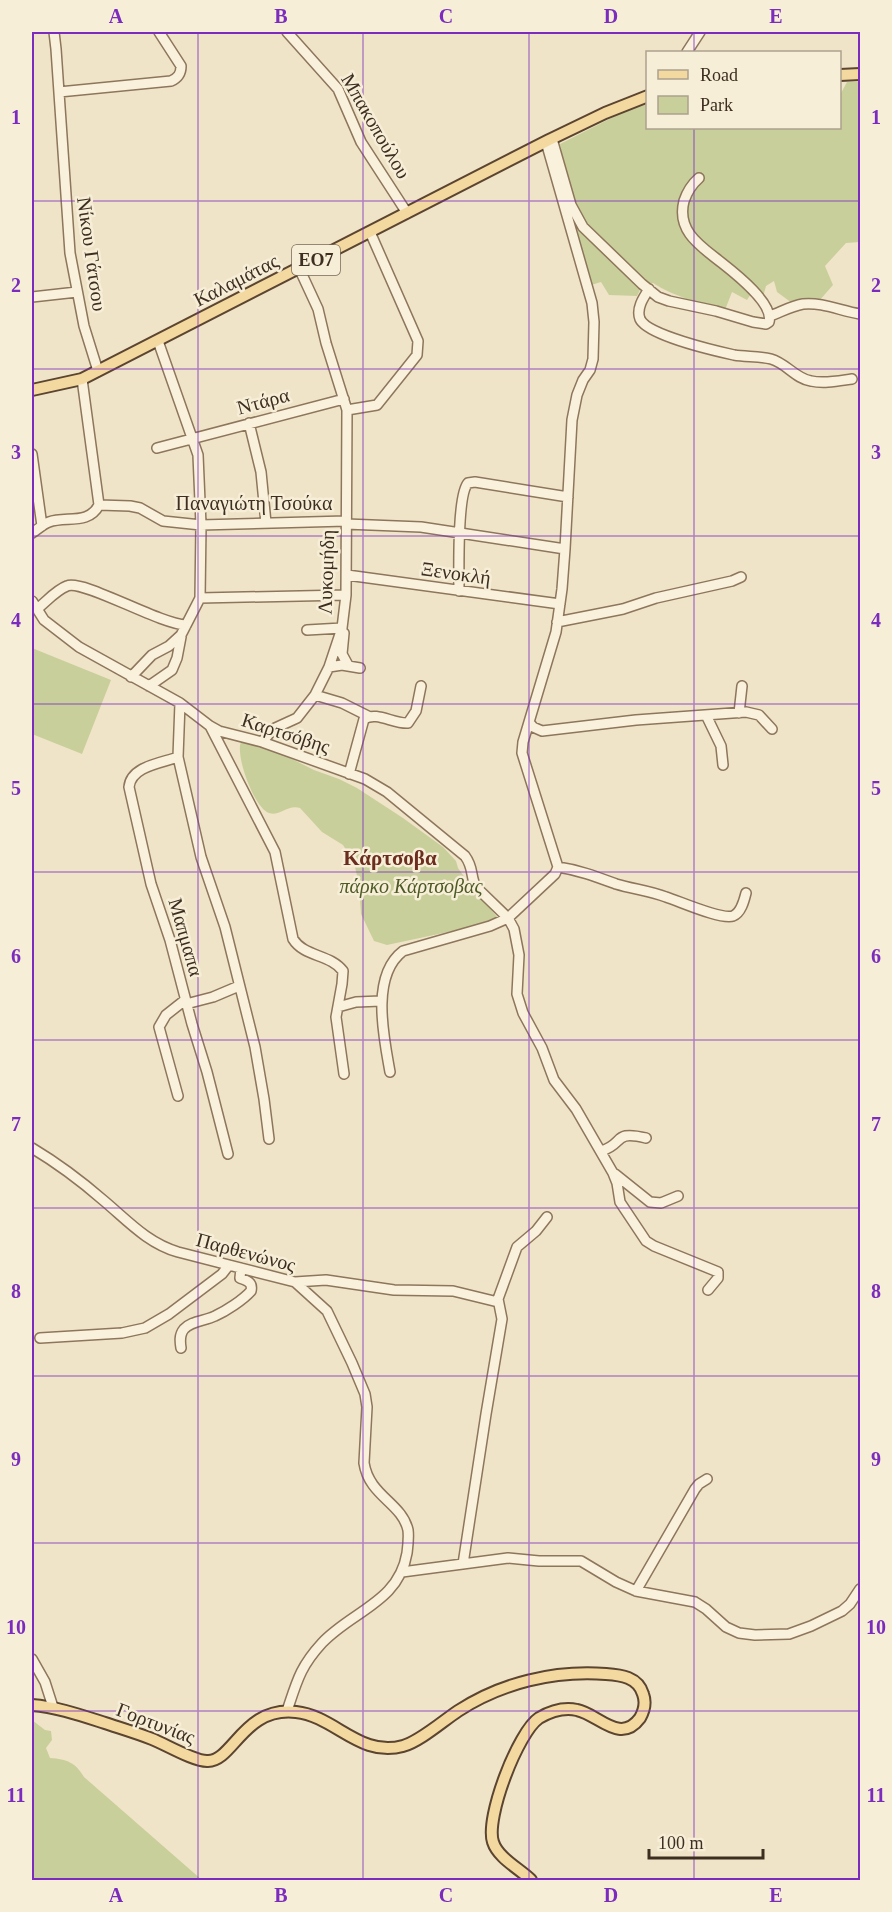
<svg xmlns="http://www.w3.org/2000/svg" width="892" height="1912" font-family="'Times New Roman',serif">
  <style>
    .green { fill: #c9cf9b }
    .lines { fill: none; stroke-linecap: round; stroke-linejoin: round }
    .minor-casing { stroke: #8d765c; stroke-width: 12 }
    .major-casing { stroke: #5b4430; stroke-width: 14 }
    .minor { stroke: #faf1dc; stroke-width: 9 }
    .major { stroke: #f3d9a0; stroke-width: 10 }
    .grid { fill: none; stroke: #7b2cbf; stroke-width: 1.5; stroke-opacity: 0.55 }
    .labels { text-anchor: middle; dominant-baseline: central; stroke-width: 5; stroke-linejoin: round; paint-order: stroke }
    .shield { fill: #f7eed8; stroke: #756857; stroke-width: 1.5 }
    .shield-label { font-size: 18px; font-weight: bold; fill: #3d2e20 }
    .street-label { font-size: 20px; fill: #3d2e20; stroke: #f7eed8 }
    .park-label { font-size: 20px; font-style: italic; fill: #4d5a26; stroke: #f7eed8 }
    .neighbourhood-label { font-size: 21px; font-weight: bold; fill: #6b2e1e; stroke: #f7eed8 }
    .neatline { fill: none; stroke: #7b2cbf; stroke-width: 2 }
    .grid-label { font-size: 20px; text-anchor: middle; font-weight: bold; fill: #7b2cbf }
  </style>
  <rect width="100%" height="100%" fill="#f0e4c8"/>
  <path class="green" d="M847,82H860V242L846,243L825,266L833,285L819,301L792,303L777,292L774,281L766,286L763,297L754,289L747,300L732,292L725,310C699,303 675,297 653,283L641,288L637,296L609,295L601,282L588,286L555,164L562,155L560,144L629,109L647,103L648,128H840V95Z
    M32,648L111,680L82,754L32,734Z
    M241,742L254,743L280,753L314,770L339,779L357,788L403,818L443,847L456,861L458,868L468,882L498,918L490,923L387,945L374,941L361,914L359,884L354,863L343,845L322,832L300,808C288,804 279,817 269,813C254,808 235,755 241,742Z
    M32,1720L45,1730L51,1731L52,1740L46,1748L50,1758C67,1759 76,1763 84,1777L202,1880H32Z"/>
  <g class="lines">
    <g class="minor-casing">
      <path id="minor" d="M54,32L56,49L70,253L84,326L98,371
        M287,32L338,89L361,142L407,213
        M687,52L700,32
        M59,92L171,81C178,78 181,74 181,66L159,32
        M552,139L571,205L583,227L642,284L658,297L669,301L716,311L753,322L766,324L769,322C774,304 736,274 722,263C702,247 676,232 684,201C687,192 691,185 699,178
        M649,289C643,298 636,309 640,319C647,335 716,351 734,355C746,357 759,356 771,359C786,363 796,379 811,381C824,384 838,381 852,379
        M32,297L77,292
        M770,316C781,312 791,306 803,304C822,302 841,311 860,314
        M82,379L99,505
        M347,410L377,405L417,355L418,341L370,232
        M249,423L261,472L266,523
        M157,448L344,399
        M32,454L42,526
        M99,505L130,506L140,508L163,521L201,525L346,521
        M346,524L421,527L565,549
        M32,533C37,530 43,524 49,522C66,516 89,525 99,505
        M347,575L560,604
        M459,591C459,572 457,495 468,483L475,482L568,497
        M200,598L346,595
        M32,601L44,620L79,647L180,703L210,726L219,731L262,742L365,779L387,792L465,856C474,868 470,876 476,887L508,918L514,929L519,955L517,994L523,1013L542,1048L554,1080L576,1109L613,1173L617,1183L620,1202L646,1241L654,1246L718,1272V1278L708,1290
        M34,608L37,609C46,602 56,590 67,586C83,579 159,624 186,625
        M557,622L623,609L656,598L732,581L741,577
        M307,630L342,628
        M344,633L342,654L348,665
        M329,667L342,665L360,668
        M131,677L152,655L169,646L181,635L200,598L201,525L198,455L158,341
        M149,686L172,670L177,658L181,637
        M315,695L342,703L368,716
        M180,703L178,757L201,857L225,927L255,1047L264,1099L269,1139
        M739,713L742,686
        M706,715L721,746L723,765
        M529,722L533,727L542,731L636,720L746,712L759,715L772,729
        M210,726L275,852L293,939C304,957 330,954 343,971L342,984L336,1017L344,1074
        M262,742L273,729L297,718L315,695L329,667L342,628L346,595L347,410L326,343L318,309L299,268
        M178,757C162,763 131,766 129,787L151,884L170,940L192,1024L207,1072L228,1154
        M349,774L364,719C377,711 393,724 408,723L416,711L421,686
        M558,867C579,870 597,877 616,884C633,889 650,891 666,897C679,901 721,920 733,916C741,913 744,901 746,893
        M186,1004L213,997L239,986
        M338,1007L356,1002L381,1001
        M390,1072C384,1038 370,976 403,951L490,926L508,918L555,874L558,867L522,753L523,742L556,632L562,589L565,549L572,420L577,395L583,380L590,370L593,359L594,322L592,303L546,142
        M178,1096L159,1027L166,1015L185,1000
        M32,1148C57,1163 80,1180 103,1200C127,1220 147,1243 178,1252L295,1282L327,1311L352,1363L365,1394L367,1407L364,1463C369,1496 402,1503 408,1530C409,1538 408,1545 407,1553C399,1602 352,1611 322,1643C300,1667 297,1681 287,1711
        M601,1151C625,1144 612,1130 646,1138
        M615,1174L650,1202L661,1203L678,1196
        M295,1282L326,1280L394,1290L453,1291L498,1302
        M40,1338L122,1333L145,1328L169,1314L222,1274L229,1265
        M181,1348C180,1342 179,1335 184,1329C191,1321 205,1321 215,1316C226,1311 243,1300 251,1291C253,1282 247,1281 240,1278L241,1268
        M463,1564L486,1414L502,1319L498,1299L517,1247L536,1231L547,1217
        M402,1572L508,1558L539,1561H581L616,1582L636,1591L695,1602L706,1609L726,1627L739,1633L755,1635L789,1634L811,1626L842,1611L850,1604L860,1589
        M636,1591L695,1489L699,1484L707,1479
        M32,1659L45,1682L53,1707"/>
    </g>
    <g class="major-casing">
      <path id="major" d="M840,75L860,74
        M32,390L82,379L549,140L605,113L648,96
        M32,1705C57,1707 80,1715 105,1723C120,1728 137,1733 152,1739C165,1744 195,1762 208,1761C233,1761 244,1706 296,1712C335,1716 360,1758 403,1746C419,1742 443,1721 458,1711C501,1683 554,1670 606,1674C621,1675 638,1677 643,1694C646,1702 644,1711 640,1718C620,1745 598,1714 577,1710C563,1707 551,1711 539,1718C518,1732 485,1818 493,1842C498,1858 520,1869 531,1880"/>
    </g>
    <use href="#minor" class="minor"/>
    <use href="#major" class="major"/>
  </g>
  <path class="grid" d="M198,32V1880M363,32V1880M529,32V1880M694,32V52M694,128V1880M32,201H860M32,369H860M32,536H860M32,704H860M32,872H860M32,1040H860M32,1208H860M32,1376H860M32,1543H860M32,1711H860"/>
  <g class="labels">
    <rect class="shield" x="292" y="245" width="48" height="30" rx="4.5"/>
    <g class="shield-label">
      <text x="316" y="260">ΕΟ7</text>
    </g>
    <g class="street-label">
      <text transform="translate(376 126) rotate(60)">Μπακοπούλου</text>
      <text transform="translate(92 254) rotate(82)">Νίκου Γάτσου</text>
      <text transform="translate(236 280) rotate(-27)">Καλαμάτας</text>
      <text transform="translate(263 401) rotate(-15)">Ντάρα</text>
      <text x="254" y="503">Παναγιώτη Τσούκα</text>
      <text transform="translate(326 572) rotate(-88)">Λυκομήδη</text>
      <text transform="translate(456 573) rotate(8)">Ξενοκλή</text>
      <text transform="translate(286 733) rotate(18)">Καρτσόβης</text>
      <text transform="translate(186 937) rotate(74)">Μαπμαπα</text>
      <text transform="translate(246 1252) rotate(15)">Παρθενώνος</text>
      <text transform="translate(156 1723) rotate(21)">Γορτυνίας</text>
    </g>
    <g class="park-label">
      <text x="411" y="886">πάρκο Κάρτσοβας</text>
    </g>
    <g class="neighbourhood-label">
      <text x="390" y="858">Κάρτσοβα</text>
    </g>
  </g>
  <rect width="892" height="1912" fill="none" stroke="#f7eed8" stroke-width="66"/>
  <rect x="646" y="51" width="195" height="78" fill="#f7eed8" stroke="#ada18e" stroke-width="1.5"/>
  <rect x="658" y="70" width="30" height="9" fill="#f3d9a0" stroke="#ada18e" stroke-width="1.5"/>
  <text x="700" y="81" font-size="18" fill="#3d2e20">Road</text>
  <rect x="658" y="96" width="30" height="18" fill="#c9cf9b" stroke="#ada18e" stroke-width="1.5"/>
  <text x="700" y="111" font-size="18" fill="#3d2e20">Park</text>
  <path d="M649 1849v9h114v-9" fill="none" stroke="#3d2e20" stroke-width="3"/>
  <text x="658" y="1849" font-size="18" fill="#3d2e20" stroke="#f7eed8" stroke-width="4.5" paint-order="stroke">100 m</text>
  <rect x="33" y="33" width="826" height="1846" class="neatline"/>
  <g class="grid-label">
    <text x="116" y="23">A</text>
    <text x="281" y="23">B</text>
    <text x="446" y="23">C</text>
    <text x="611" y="23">D</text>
    <text x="776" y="23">E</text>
    <text x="16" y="124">1</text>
    <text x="876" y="124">1</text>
    <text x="16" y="292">2</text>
    <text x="876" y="292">2</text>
    <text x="16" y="459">3</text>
    <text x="876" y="459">3</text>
    <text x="16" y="627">4</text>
    <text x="876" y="627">4</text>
    <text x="16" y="795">5</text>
    <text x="876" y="795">5</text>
    <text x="16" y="963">6</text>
    <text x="876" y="963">6</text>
    <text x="16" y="1131">7</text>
    <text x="876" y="1131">7</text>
    <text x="16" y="1298">8</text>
    <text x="876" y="1298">8</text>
    <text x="16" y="1466">9</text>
    <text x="876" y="1466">9</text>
    <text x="16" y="1634">10</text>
    <text x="876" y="1634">10</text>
    <text x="16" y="1802">11</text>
    <text x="876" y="1802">11</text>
    <text x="116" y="1902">A</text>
    <text x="281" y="1902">B</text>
    <text x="446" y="1902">C</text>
    <text x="611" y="1902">D</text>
    <text x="776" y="1902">E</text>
  </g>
</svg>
